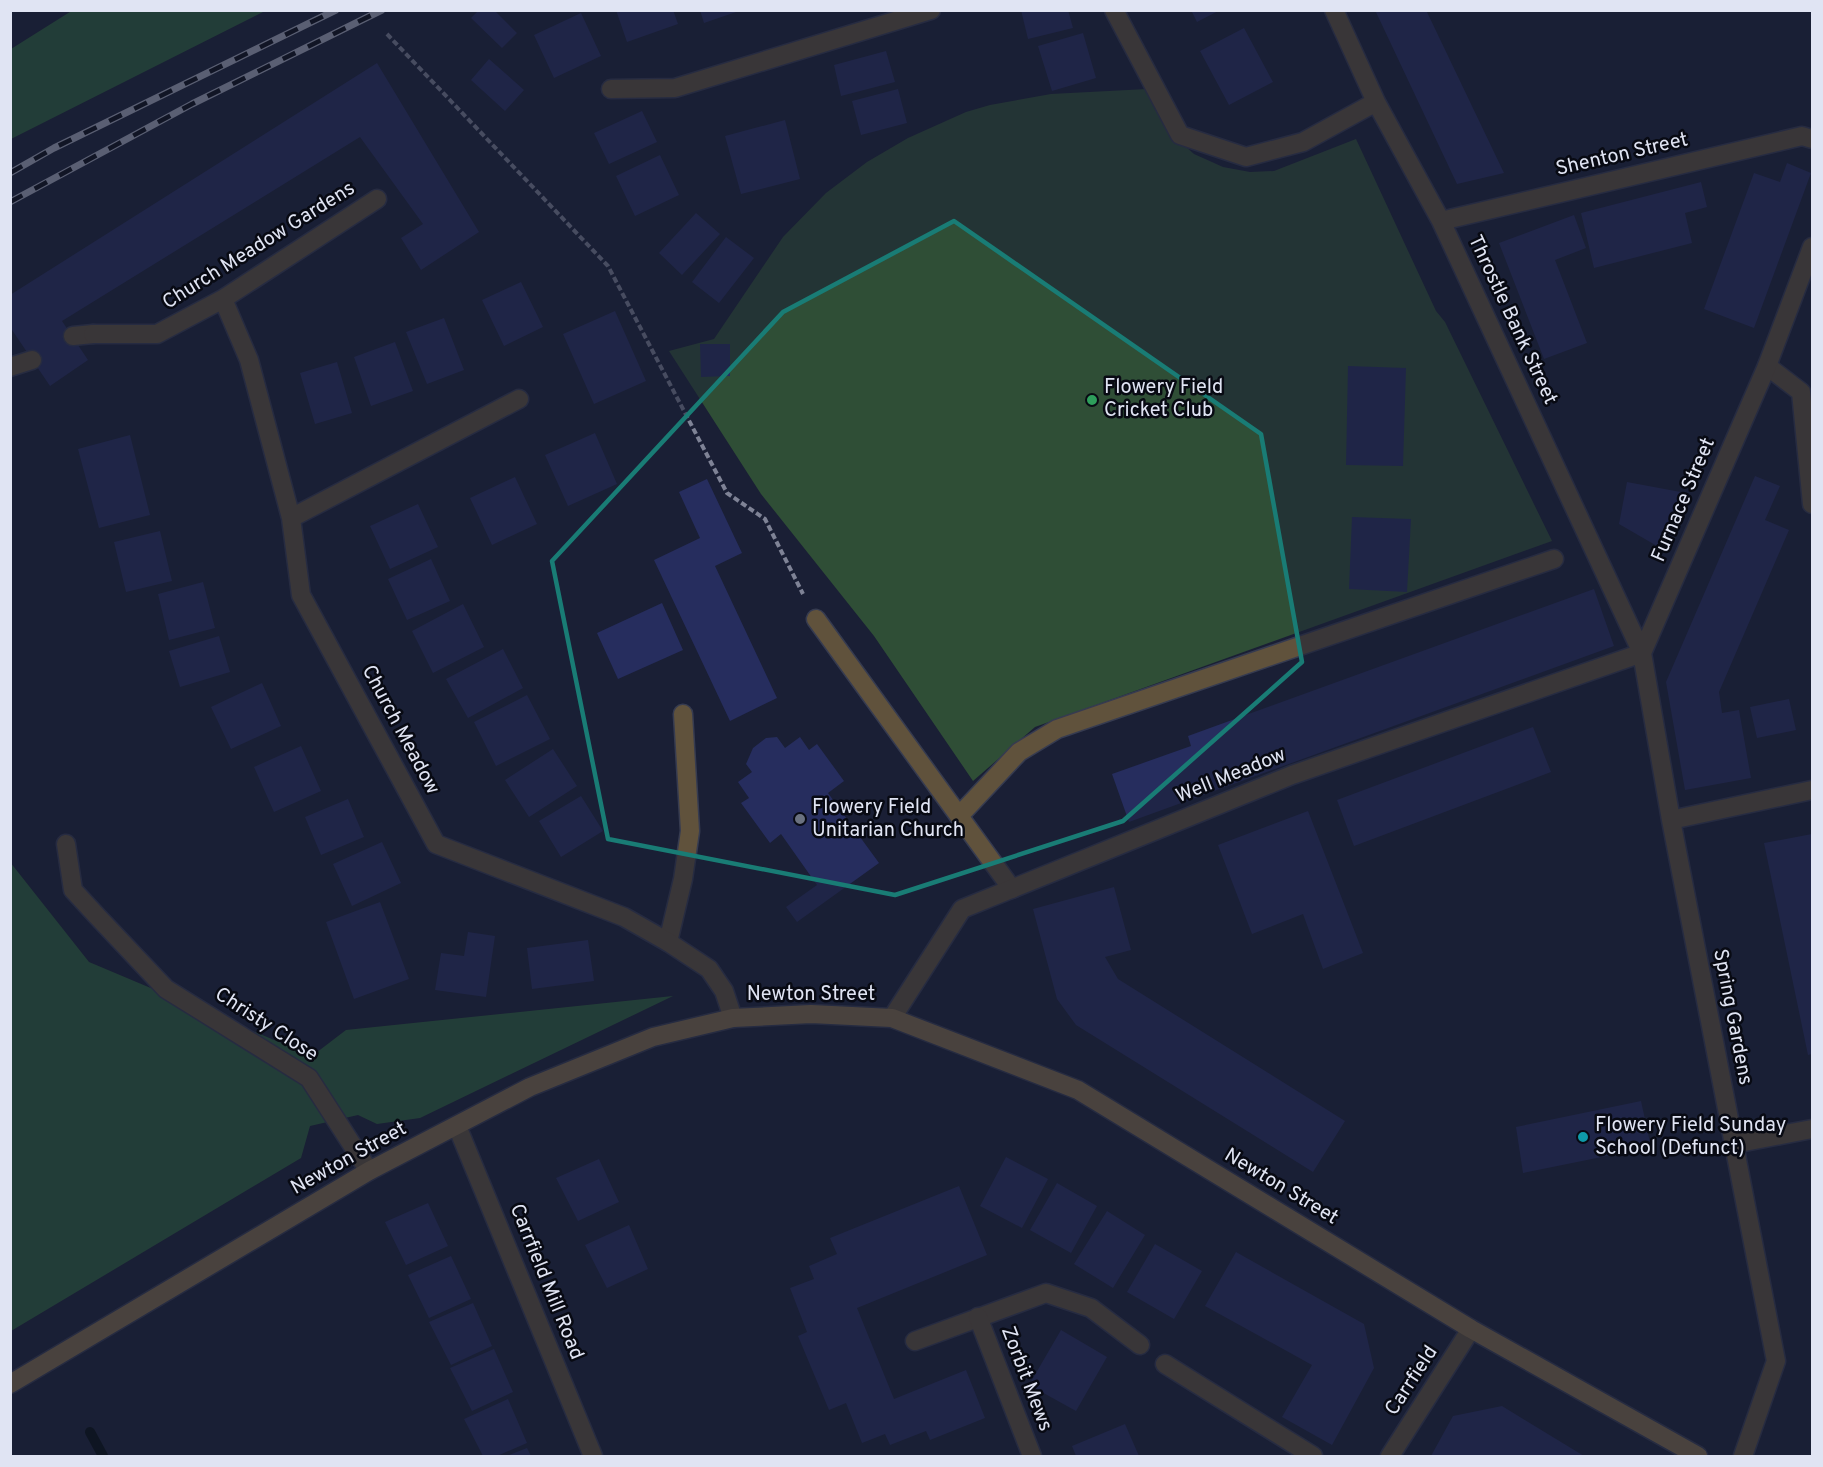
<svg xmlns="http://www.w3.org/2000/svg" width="1823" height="1467" font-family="Overpass,sans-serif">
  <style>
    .green { fill: #2f4e36 }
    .forest { fill: #2e633c }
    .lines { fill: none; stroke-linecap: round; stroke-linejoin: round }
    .stream { stroke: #020b0c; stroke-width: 10 }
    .building { fill: #262d5e }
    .lane-casing { stroke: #363b50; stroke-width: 21 }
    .street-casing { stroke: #363b50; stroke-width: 21 }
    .secondary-casing { stroke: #363b50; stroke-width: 21 }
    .path { stroke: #7f8396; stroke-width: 4; stroke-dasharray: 6 3; stroke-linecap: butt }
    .lane { stroke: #60523c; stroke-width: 18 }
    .street { stroke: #60523c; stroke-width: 18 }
    .secondary { stroke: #846e4a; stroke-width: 18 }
    .rail-casing { stroke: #a8adbe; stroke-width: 7 }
    .rail { stroke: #080a13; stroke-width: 4.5; stroke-dasharray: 14; stroke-linecap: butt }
    .marked { fill: none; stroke: #197c75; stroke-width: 4.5; stroke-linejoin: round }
    .leisure-dot { fill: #2e9e5b; stroke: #080a13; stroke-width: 2 }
    .worship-dot { fill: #6b7280; stroke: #080a13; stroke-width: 2 }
    .culture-dot { fill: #0f9aa8; stroke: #080a13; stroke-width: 2 }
    .labels { text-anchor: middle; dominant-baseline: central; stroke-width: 5; stroke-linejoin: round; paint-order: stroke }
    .street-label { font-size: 20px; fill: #e0e4f3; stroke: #080a13 }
    .poi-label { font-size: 20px; fill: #e0e4f3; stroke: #080a13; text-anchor: start }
  </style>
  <rect width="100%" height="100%" fill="#1a1f35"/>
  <path class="green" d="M1147,89L1155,109L1176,138L1194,154L1223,167L1250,172L1274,171L1356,139L1436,311L1445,322L1552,541L1035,727L973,781L874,636L761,494L669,351L714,339L783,237L826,193L867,162L908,138L966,112L990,105L1051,94Z"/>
  <path class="forest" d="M73,10H265V11L11,139V49Z
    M10,862L89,962L312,1056L346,1030L673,996L420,1118L377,1124L358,1115L310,1126L301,1158L11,1331Z"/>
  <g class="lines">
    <path class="stream" d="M90,1432L103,1456"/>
  </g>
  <path class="building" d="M479,10H494L517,33L502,48L471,18Z
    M616,10H673L678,24L627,42Z
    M700,10H739V11L704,23Z
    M1021,10H1068L1073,28L1028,39Z
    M1191,10H1220L1197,22Z
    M1375,10H1426L1504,173L1457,184Z
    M581,13L601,56L554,78L534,35Z
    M1244,28L1273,82L1229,105L1200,51Z
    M1083,33L1096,78L1052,91L1038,46Z
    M886,51L895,82L841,96L834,65Z
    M489,59L524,90L505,111L471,80Z
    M377,63L479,232L421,270L401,238L423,224L360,137L62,321L88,360L50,386L10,327V295Z
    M898,89L907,123L861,135L852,101Z
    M642,111L657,142L609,164L594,133Z
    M785,120L800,179L741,194L725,136Z
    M660,155L679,195L635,216L616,176Z
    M1787,163L1811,173L1754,328L1704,309L1754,173L1780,182Z
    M1701,182L1707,207L1685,213L1692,243L1594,268L1581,213Z
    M696,213L720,234L682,275L659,253Z
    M1574,215L1586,248L1555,260L1587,343L1544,359L1499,243Z
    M726,237L754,258L719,303L692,282Z
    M521,282L543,327L504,346L482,300Z
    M615,311L646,381L594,404L563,334Z
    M444,318L464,370L427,384L406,332Z
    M395,342L413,391L371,406L354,357Z
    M700,344H730V376L701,377Z
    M337,362L352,413L315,424L300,373Z
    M1348,366L1406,368L1403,466L1346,465Z
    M595,433L617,484L568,506L545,455Z
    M130,435L150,515L99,528L78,449Z
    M1755,476L1780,486L1765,520L1789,530L1719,692L1722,713L1739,710L1751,778L1685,790L1666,682Z
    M515,477L537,524L492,545L470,498Z
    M707,479L742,553L715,566L777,698L730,721L654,560L700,538L679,492Z
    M1627,482L1686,493L1657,546L1619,524Z
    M418,504L438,547L390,569L370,526Z
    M1352,517L1411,519L1407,592L1349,589Z
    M160,531L172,581L126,592L114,542Z
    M431,559L450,601L407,620L388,579Z
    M203,582L215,628L169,640L158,594Z
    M1594,589L1614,646L1129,822L1112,774L1191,746L1188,736Z
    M662,603L683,650L618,679L597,633Z
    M463,604L484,647L433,673L412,631Z
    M219,636L230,672L180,687L169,651Z
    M503,649L523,688L468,718L446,679Z
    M262,683L281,726L231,749L211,707Z
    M527,695L550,739L496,766L474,722Z
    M1789,699L1796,730L1757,738L1750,707Z
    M1533,727L1551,772L1354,846L1337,800Z
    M777,737L785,748L800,737L809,750L817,744L844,781L828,793L879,863L797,922L786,907L817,885L781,834L770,843L741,803L749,798L738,782L752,772L746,764L753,748L766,738Z
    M301,746L321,791L274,812L254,767Z
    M553,749L577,786L529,817L505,780Z
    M581,796L603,831L561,857L539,821Z
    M348,799L364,837L321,855L305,817Z
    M1308,811L1363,953L1323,969L1303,914L1252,934L1218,845Z
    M1812,834V1054L1808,1055L1764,843Z
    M382,842L401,883L352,906L333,864Z
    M1114,887L1131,950L1105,957L1118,979L1345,1121L1313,1172L1076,1025L1057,999L1033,909Z
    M380,902L409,979L354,999L326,922Z
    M468,932L495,936L486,997L435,990L441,953L464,956Z
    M588,940L594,981L532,989L527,948Z
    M1641,1101L1651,1147L1523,1173L1516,1127Z
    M1006,1157L1048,1179L1022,1228L980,1206Z
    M599,1159L619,1202L578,1221L556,1178Z
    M1057,1183L1097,1206L1071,1253L1030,1230Z
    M959,1186L987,1255L857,1308L894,1399L966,1370L985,1418L930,1440L926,1431L890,1445L885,1434L862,1443L846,1403L829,1410L798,1336L807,1332L790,1288L814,1279L809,1266L837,1254L830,1238Z
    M428,1203L448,1246L406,1265L385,1222Z
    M1107,1211L1145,1235L1113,1288L1074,1264Z
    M629,1225L648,1269L607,1288L585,1245Z
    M1155,1244L1202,1271L1174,1319L1127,1292Z
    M1236,1252L1364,1324L1374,1368L1332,1445L1282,1417L1312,1365L1205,1306Z
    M451,1256L471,1299L429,1318L408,1275Z
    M473,1303L492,1346L451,1365L429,1322Z
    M1061,1330L1107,1357L1076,1411L1029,1385Z
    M494,1349L513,1392L472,1411L450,1368Z
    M508,1399L527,1443L497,1456H483L464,1419Z
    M1502,1406L1584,1456H1431L1453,1416Z
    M1125,1424L1139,1456H1076L1072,1446Z
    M527,1448L531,1456H507Z"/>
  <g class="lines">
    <g class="lane-casing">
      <path id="lane" d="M73,336L93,334
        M1767,366L1801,392L1812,504
        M10,367L32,360
        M816,619L1012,889
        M959,816L1019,752L1057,729L1554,559
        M668,942L683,879L690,831L683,714
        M915,1341L1046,1293L1091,1308L1140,1345
        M1165,1364L1313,1456"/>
    </g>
    <g class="street-casing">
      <path id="street" d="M1114,10L1180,135L1246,157L1303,142L1376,102
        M1334,10L1376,102L1441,221L1642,653L1671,820L1776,1361L1743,1456
        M611,89L675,88L931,10
        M1441,221L1802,136L1812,139
        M223,299L249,360L291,518L301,595L436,844L624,917L668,942L709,969L724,991L733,1018
        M93,334H157L223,299L377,199
        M291,518L519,399
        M1642,653L1767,366L1812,247
        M1671,820L1812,790
        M66,844L73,890L96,915L166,989L309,1078L369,1171
        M892,1018L962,909L1292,775L1642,653
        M457,1126L593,1456
        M1734,1144L1812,1129
        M978,1317L1032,1456
        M1390,1456L1471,1329"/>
    </g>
    <g class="secondary-casing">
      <path id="secondary" d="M10,1384L369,1171L530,1087L653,1037L733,1018L811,1014L892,1018L1078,1090L1471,1329L1698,1456"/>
    </g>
    <path class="path" d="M387,34L608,266L727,493L765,519L803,594"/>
    <use href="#lane" class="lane"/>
    <use href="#street" class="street"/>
    <use href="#secondary" class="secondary"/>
    <g class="rail-casing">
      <path id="rail" d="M10,173L54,148L336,10
        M10,202L192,104L382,10"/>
    </g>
    <use href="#rail" class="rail"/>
  </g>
  <path d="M0 0H1823V1467H0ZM954,221L1261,434L1302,662L1123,821L895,895L608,839L552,561L783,312Z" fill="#1a1f35" fill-opacity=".55" fill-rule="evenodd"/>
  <path class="marked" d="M954,221L1261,434L1302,662L1123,821L895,895L608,839L552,561L783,312Z"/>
  <circle class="leisure-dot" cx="1092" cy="400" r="6"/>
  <circle class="worship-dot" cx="800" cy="819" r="6"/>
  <circle class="culture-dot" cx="1583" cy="1137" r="6"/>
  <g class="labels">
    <g class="street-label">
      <text transform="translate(1622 155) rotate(-13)">Shenton Street</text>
      <text transform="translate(259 246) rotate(-32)">Church Meadow Gardens</text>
      <text transform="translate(1512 320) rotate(65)">Throstle Bank Street</text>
      <text transform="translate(1684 500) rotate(-67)">Furnace Street</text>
      <text transform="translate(400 730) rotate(62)">Church Meadow</text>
      <text transform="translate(1231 776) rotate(-22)">Well Meadow</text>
      <text x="811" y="995">Newton Street</text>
      <text transform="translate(1732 1017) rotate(79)">Spring Gardens</text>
      <text transform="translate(266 1025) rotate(33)">Christy Close</text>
      <text transform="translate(349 1159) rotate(-29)">Newton Street</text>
      <text transform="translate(1281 1187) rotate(31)">Newton Street</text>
      <text transform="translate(546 1282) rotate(68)">Carrfield Mill Road</text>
      <text transform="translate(1026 1379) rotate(69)">Zorbit Mews</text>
      <text transform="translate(1412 1381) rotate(-57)">Carrfield</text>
    </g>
    <g class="poi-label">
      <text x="1104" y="388">Flowery Field<tspan x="1104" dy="23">Cricket Club</tspan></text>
      <text x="812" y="808">Flowery Field<tspan x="812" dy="23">Unitarian Church</tspan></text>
      <text x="1595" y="1126">Flowery Field Sunday<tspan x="1595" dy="23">School (Defunct)</tspan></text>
    </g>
  </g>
  <rect width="1823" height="1467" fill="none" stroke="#e0e4f3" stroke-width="24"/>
</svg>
